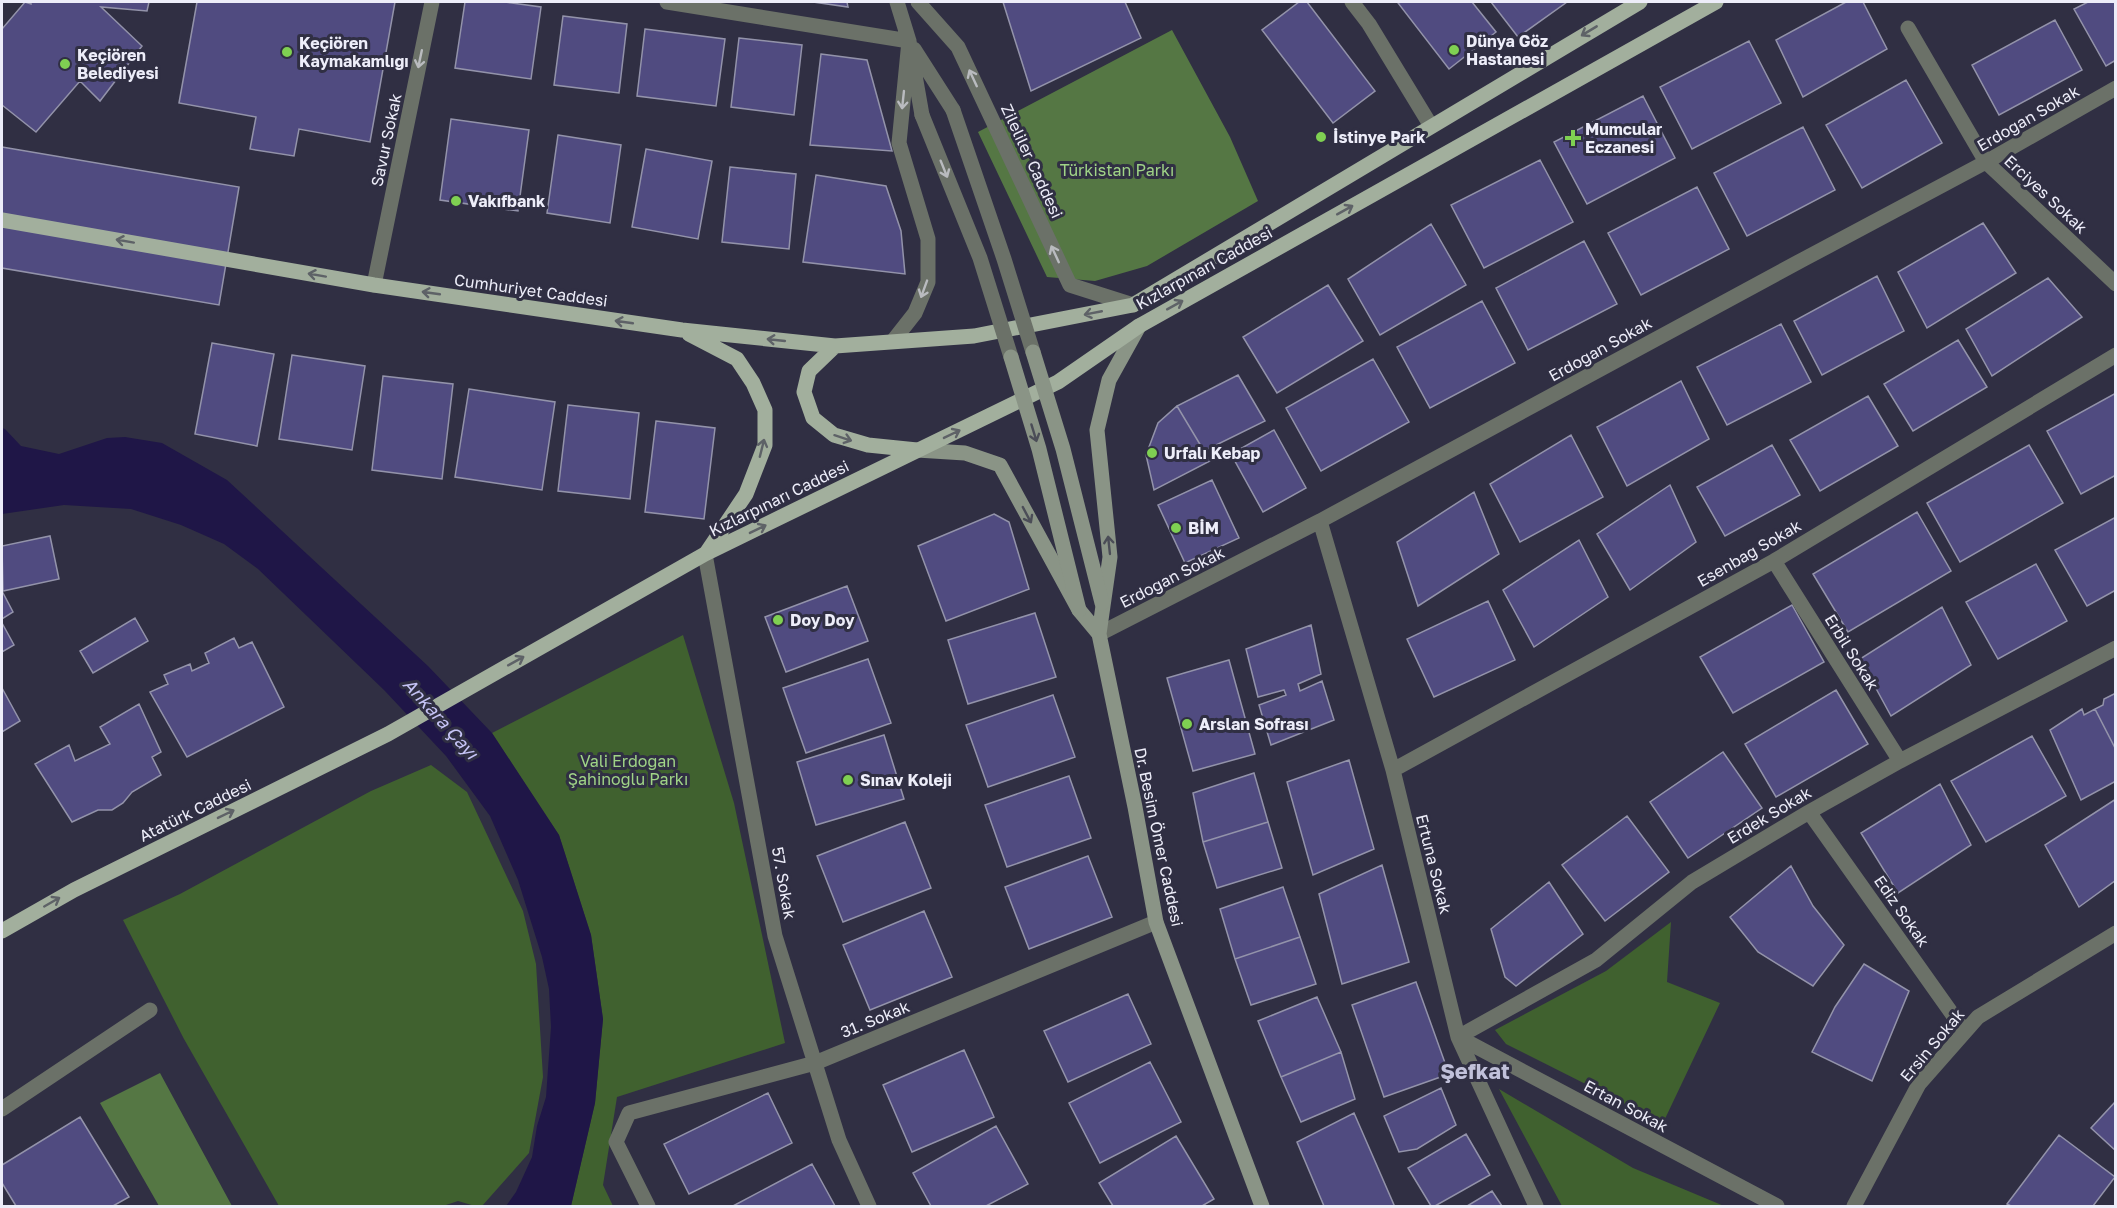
<svg xmlns="http://www.w3.org/2000/svg" width="2117" height="1208" font-family="'Golos Text',sans-serif">
  <style>
    .green { fill: #40612f }
    .forest { fill: #574 }
    .water { fill: #1f1647 }
    .building { fill: #504b80; stroke: #9393aa; stroke-width: 1.5 }
    .lines { fill: none; stroke-linecap: round; stroke-linejoin: round }
    .street { stroke: #6b7168; stroke-width: 15 }
    .secondary { stroke: #8a9486; stroke-width: 15 }
    .primary { stroke: #a2af9d; stroke-width: 15 }
    .street-bridge { stroke: #6b7168; stroke-width: 15 }
    .secondary-bridge { stroke: #8a9486; stroke-width: 15 }
    .oneway { stroke: #5e6267 }
    .oneway2 { stroke: #b9bbbf }
    .oneway3 { stroke: #4b4d57 }
    .poi-dot { fill: #7fd052; stroke: #302f43; stroke-width: 2 }
    .labels { text-anchor: middle; dominant-baseline: central; stroke-width: 6; stroke-linejoin: round; paint-order: stroke }
    .poi-label { font-size: 16px; font-weight: bold; fill: #ededf9; stroke: #302f43; text-anchor: start }
    .street-label { font-size: 16px; fill: #ededf9; stroke: #302f43 }
    .park-label { font-size: 16px; fill: #a0d487; stroke: #302f43 }
    .water-label { font-size: 18px; font-style: italic; fill: #c5c3f5; stroke: #302f43 }
    .district-label { font-size: 22px; font-weight: bold; fill: #c1c1da; stroke: #302f43 }
  </style>
  <rect width="100%" height="100%" fill="#302f43"/>
  <path class="green" d="M683,635L734,803L785,1043L617,1097L603,1185L613,1206H571L595,1103L603,1019L591,935L559,835L492,733Z
    M431,765L467,792L523,911L536,964L543,1077L529,1153L482,1206H475L458,1201L443,1206H279L184,1039L123,920L180,894L371,791Z
    M1671,922L1667,982L1720,1003L1663,1123L1506,1044L1495,1030L1606,971Z
    M1499,1089L1633,1168L1724,1206H1562Z"/>
  <path class="forest" d="M1172,30L1230,137L1258,201L1147,266L1095,281L1047,277L978,132Z
    M160,1073L232,1206H159L100,1103Z"/>
  <path class="water" d="M2,428L5,429L21,446L59,454L107,438L125,437L162,443L227,480L428,666L492,733L559,835L591,935L603,1019L595,1103L571,1206H506L516,1192L532,1157L537,1126L546,1097L551,1027L549,989L542,957L518,880L490,816L446,756L384,690L258,569L224,544L181,525L131,509L64,505L2,514Z"/>
  <path class="building" d="M25,2L31,4V2H149L147,11L101,7L142,46L100,101L80,81L36,132L2,105V29Z
    M197,2H395L370,142L299,129L294,156L250,149L256,117L179,103Z
    M465,2H505L541,7L531,79L455,68Z
    M813,2H847L848,7Z
    M1003,2H1125L1141,38L1031,91Z
    M1299,2H1307L1375,91L1333,123L1262,30Z
    M1401,2H1472L1496,32L1449,69L1398,3Z
    M1491,2H1567L1518,37Z
    M1846,2H1863L1887,49L1803,97L1776,40Z
    M2088,2H2116V60L2106,66L2074,9Z
    M563,16L627,24L619,93L554,85Z
    M2055,20L2082,70L1999,115L1972,65Z
    M645,29L725,39L716,106L637,96Z
    M739,38L802,45L794,115L731,107Z
    M1749,41L1781,103L1692,149L1660,87Z
    M821,54L867,60L892,151L810,145Z
    M1906,80L1942,143L1862,188L1826,125Z
    M1643,96L1675,158L1587,204L1554,142Z
    M451,119L529,130L518,211L440,200Z
    M1803,127L1835,190L1747,236L1714,173Z
    M558,135L621,145L610,223L547,213Z
    M2,147L239,187L219,305L2,268Z
    M646,149L712,161L698,239L632,227Z
    M1540,160L1573,222L1484,268L1451,205Z
    M730,167L796,174L789,249L722,242Z
    M816,175L886,186L901,231L905,274L803,262Z
    M1697,187L1729,249L1641,295L1608,233Z
    M1983,223L2016,273L1927,328L1898,272Z
    M1431,224L1466,285L1380,335L1348,279Z
    M1584,241L1617,304L1528,350L1496,288Z
    M1877,276L1904,331L1822,375L1794,321Z
    M2048,278L2082,317L1992,376L1966,329Z
    M1328,285L1363,341L1277,393L1243,337Z
    M1482,301L1515,363L1430,408L1397,347Z
    M1781,324L1811,382L1727,425L1697,367Z
    M1958,340L1987,387L1913,431L1884,384Z
    M212,343L274,354L257,446L195,434Z
    M292,355L365,366L352,450L279,439Z
    M1373,359L1409,422L1321,471L1286,408Z
    M1238,375L1265,421L1204,451L1177,406Z
    M383,376L453,384L442,479L372,470Z
    M1681,381L1709,439L1627,486L1597,427Z
    M469,389L555,402L542,490L455,477Z
    M2116,393V475L2081,494L2047,431Z
    M1868,396L1898,446L1820,491L1790,440Z
    M568,405L639,413L630,499L558,491Z
    M1177,406L1210,461L1154,490L1146,455L1158,423Z
    M656,421L715,428L704,519L645,512Z
    M1274,430L1306,488L1263,512L1231,454Z
    M1571,435L1603,497L1520,542L1490,484Z
    M1772,445L1800,495L1725,536L1697,487Z
    M2029,445L2063,503L1960,562L1927,503Z
    M1212,480L1239,538L1185,563L1158,505Z
    M1670,485L1696,542L1630,590L1597,534Z
    M1474,492L1499,554L1418,606L1397,542Z
    M1917,512L1951,571L1848,632L1813,574Z
    M994,514L1009,522L1029,589L946,621L918,546Z
    M2116,517V590L2087,606L2055,550Z
    M50,536L59,579L3,591L2,546Z
    M1579,540L1608,597L1534,647L1503,590Z
    M2036,564L2067,621L1998,659L1966,602Z
    M847,586L868,641L786,672L765,617Z
    M2,591L13,612L2,619Z
    M1488,601L1515,660L1434,697L1407,639Z
    M1792,605L1824,662L1733,713L1700,657Z
    M1942,607L1971,665L1891,716L1860,659Z
    M1035,613L1056,677L968,704L948,640Z
    M135,618L148,641L93,673L80,651Z
    M2,623L14,645L2,652Z
    M1311,625L1321,674L1298,684L1300,691L1322,681L1334,720L1271,745L1259,705L1286,695L1284,690L1258,697L1246,649Z
    M234,638L239,648L252,642L284,707L187,757L150,692L168,684L164,675L190,664L192,671L209,663L205,653Z
    M868,659L891,723L806,753L783,688Z
    M1229,660L1255,754L1193,771L1167,678Z
    M2,688L20,721L2,732Z
    M1836,690L1868,744L1776,797L1745,744Z
    M2116,693V750L2095,709L2103,705L2104,699Z
    M1053,695L1075,757L988,787L966,725Z
    M139,704L161,752L152,757L161,775L132,792L123,803L112,810H98L72,822L35,764L69,745L75,761L110,744L100,727Z
    M2082,709L2084,715L2095,709L2116,750V781L2081,800L2050,730Z
    M884,735L904,799L816,825L797,762Z
    M2032,736L2066,796L1986,842L1951,781Z
    M1723,752L1762,808L1688,858L1650,802Z
    M1349,760L1374,849L1313,875L1287,782Z
    M1254,773L1268,822L1203,842L1193,793Z
    M1069,776L1091,838L1007,867L985,805Z
    M1940,784L1971,845L1898,893L1861,833Z
    M2116,799V880L2079,907L2045,845Z
    M1627,816L1669,872L1605,921L1562,865Z
    M905,822L931,888L843,922L817,856Z
    M1268,822L1282,868L1217,888L1203,842Z
    M1088,856L1112,917L1029,949L1005,887Z
    M1382,865L1409,962L1342,984L1319,894Z
    M1791,866L1813,906L1844,945L1813,986L1758,952L1730,917Z
    M1549,882L1583,934L1516,986L1505,977L1491,929Z
    M1283,887L1300,937L1235,959L1220,909Z
    M924,911L952,977L870,1010L843,945Z
    M1300,937L1316,984L1251,1005L1235,959Z
    M1864,964L1909,991L1872,1081L1812,1052L1835,1007Z
    M1416,982L1449,1074L1384,1097L1352,1005Z
    M1128,994L1151,1044L1068,1082L1044,1031Z
    M1317,997L1341,1052L1281,1077L1258,1021Z
    M964,1050L994,1117L912,1152L883,1085Z
    M1341,1052L1355,1099L1301,1122L1281,1077Z
    M1150,1062L1181,1122L1100,1163L1069,1103Z
    M1441,1088L1456,1125L1417,1149L1399,1152L1384,1116Z
    M768,1093L792,1143L689,1194L664,1144Z
    M2116,1101V1151L2091,1128Z
    M1354,1113L1394,1205L1392,1206H1324L1297,1142Z
    M80,1117L129,1197L113,1206H16L2,1183V1165Z
    M996,1126L1028,1184L986,1206H931L913,1173Z
    M1466,1134L1490,1175L1435,1206H1431L1408,1168Z
    M2059,1135L2115,1177L2093,1206H2011L2007,1204Z
    M1176,1136L1214,1199L1202,1206H1113L1099,1183Z
    M812,1164L835,1206H733Z
    M1492,1191L1502,1206H1467Z"/>
  <g class="lines">
    <path class="street" d="M667,2L909,41
      M897,2L909,41L922,115
      M918,2L958,47L1070,285L1133,305
      M1352,2L1369,24L1431,126
      M1908,28L1986,162L2116,284
      M914,49L953,110
      M374,285L432,2
      M893,341L915,313L928,282V239L899,143L909,41
      M1320,521L1393,770L1458,1037L1536,1206
      M705,554L775,936L839,1140L869,1206
      M1774,561L1900,761
      M1099,634L1320,521L1804,259L1986,162L2116,88
      M1393,770L1774,561L2116,355
      M1809,812L1965,1032
      M1458,1037L1596,960L1692,882L1809,812L1900,761L2116,648
      M1458,1037L1777,1206
      M2,1109L150,1010
      M648,1206L616,1142L629,1113L815,1063L1156,922
      M1854,1206L1919,1084L1978,1017L2116,933"/>
    <path class="secondary" d="M917,450L965,453L1000,465L1079,610L1099,634L1135,807L1156,922L1262,1206
      M1099,634L1110,557L1097,430L1109,380L1139,326"/>
    <path class="primary" d="M2,220L374,285L682,330L835,346L974,336L1133,305L1640,2
      M689,334L737,359L753,383L765,410V445L746,494L707,552
      M835,346L809,371L804,392L813,418L834,435L868,445L917,450
      M2,931L74,890L388,734L705,554L1058,382L1139,326L1716,2"/>
    <path class="street-bridge" d="M953,110L1004,259L1033,352
      M922,115L980,258L1011,357"/>
    <path class="secondary-bridge" d="M1033,352L1063,449L1102,603
      M1011,357L1039,449L1079,610"/>
  </g>
  <defs><path id="oneway-shaft" d="M-6 0H5M1.5-3L5.5 0L1.5 3" fill="none" stroke-width="1.6" stroke-linecap="round" stroke-linejoin="round" transform="scale(1.5)"/></defs>
  <g class="oneway">
    <use href="#oneway-shaft" transform="translate(1589 31) rotate(149)"/>
    <use href="#oneway-shaft" transform="translate(1345 210) rotate(-29)"/>
    <use href="#oneway-shaft" transform="translate(125 241) rotate(-170)"/>
    <use href="#oneway-shaft" transform="translate(317 275) rotate(-170)"/>
    <use href="#oneway-shaft" transform="translate(431 293) rotate(-172)"/>
    <use href="#oneway-shaft" transform="translate(1175 305) rotate(-29)"/>
    <use href="#oneway-shaft" transform="translate(1093 313) rotate(169)"/>
    <use href="#oneway-shaft" transform="translate(624 322) rotate(-172)"/>
    <use href="#oneway-shaft" transform="translate(776 340) rotate(-174)"/>
    <use href="#oneway-shaft" transform="translate(952 434) rotate(-26)"/>
    <use href="#oneway-shaft" transform="translate(843 438) rotate(18)"/>
    <use href="#oneway-shaft" transform="translate(762 448) rotate(-76)"/>
    <use href="#oneway-shaft" transform="translate(758 529) rotate(-26)"/>
    <use href="#oneway-shaft" transform="translate(516 661) rotate(-29)"/>
    <use href="#oneway-shaft" transform="translate(226 814) rotate(-26)"/>
    <use href="#oneway-shaft" transform="translate(52 902) rotate(-30)"/>
  </g>
  <g class="oneway2">
    <use href="#oneway-shaft" transform="translate(420 59) rotate(102)"/>
    <use href="#oneway-shaft" transform="translate(973 78) rotate(-115)"/>
    <use href="#oneway-shaft" transform="translate(903 100) rotate(96)"/>
    <use href="#oneway-shaft" transform="translate(944 169) rotate(68)"/>
    <use href="#oneway-shaft" transform="translate(1055 254) rotate(-115)"/>
    <use href="#oneway-shaft" transform="translate(924 289) rotate(110)"/>
  </g>
  <g class="oneway3">
    <use href="#oneway-shaft" transform="translate(1034 433) rotate(73)"/>
    <use href="#oneway-shaft" transform="translate(1027 515) rotate(62)"/>
    <use href="#oneway-shaft" transform="translate(1109 545) rotate(-96)"/>
  </g>
  <g class="poi-dot">
    <circle cx="1454" cy="50" r="6"/>
    <circle cx="287" cy="52" r="6"/>
    <circle cx="65" cy="64" r="6"/>
    <circle cx="1321" cy="137" r="6"/>
    <path d="M1570 129h6v6h6v6h-6v6h-6v-6h-6v-6h6z"/>
    <circle cx="456" cy="201" r="6"/>
    <circle cx="1152" cy="453" r="6"/>
    <circle cx="1176" cy="528" r="6"/>
    <circle cx="778" cy="620" r="6"/>
    <circle cx="1187" cy="724" r="6"/>
    <circle cx="848" cy="780" r="6"/>
  </g>
  <g class="labels">
    <g class="poi-label">
      <text x="1466" y="41">Dünya Göz<tspan x="1466" dy="18">Hastanesi</tspan></text>
      <text x="299" y="43">Keçiören<tspan x="299" dy="18">Kaymakamlığı</tspan></text>
      <text x="77" y="55">Keçiören<tspan x="77" dy="18">Belediyesi</tspan></text>
      <text x="1585" y="129">Mumcular<tspan x="1585" dy="18">Eczanesi</tspan></text>
      <text x="1333" y="137">İstinye Park</text>
      <text x="468" y="201">Vakıfbank</text>
      <text x="1164" y="453">Urfalı Kebap</text>
      <text x="1188" y="528">BİM</text>
      <text x="790" y="620">Doy Doy</text>
      <text x="1199" y="724">Arslan Sofrası</text>
      <text x="860" y="780">Sınav Koleji</text>
    </g>
    <g class="street-label">
      <text transform="translate(2028 118) rotate(-30)">Erdoğan Sokak</text>
      <text transform="translate(386 140) rotate(-78)">Savur Sokak</text>
      <text transform="translate(1032 161) rotate(65)">Zileliler Caddesi</text>
      <text transform="translate(2046 194) rotate(43)">Erciyes Sokak</text>
      <text transform="translate(1204 268) rotate(-29)">Kızlarpınarı Caddesi</text>
      <text transform="translate(531 290) rotate(8)">Cumhuriyet Caddesi</text>
      <text transform="translate(1600 349) rotate(-29)">Erdoğan Sokak</text>
      <text transform="translate(779 498) rotate(-26)">Kızlarpınarı Caddesi</text>
      <text transform="translate(1749 553) rotate(-30)">Esenbağ Sokak</text>
      <text transform="translate(1172 577) rotate(-27)">Erdoğan Sokak</text>
      <text transform="translate(1852 652) rotate(58)">Erbil Sokak</text>
      <text transform="translate(195 810) rotate(-26)">Atatürk Caddesi</text>
      <text transform="translate(1769 815) rotate(-31)">Erdek Sokak</text>
      <text transform="translate(1159 837) rotate(78)">Dr. Besim Ömer Caddesi</text>
      <text transform="translate(1434 864) rotate(76)">Ertuna Sokak</text>
      <text transform="translate(784 883) rotate(80)">57. Sokak</text>
      <text transform="translate(1902 911) rotate(55)">Ediz Sokak</text>
      <text transform="translate(875 1019) rotate(-22)">31. Sokak</text>
      <text transform="translate(1932 1045) rotate(-50)">Ersin Sokak</text>
      <text transform="translate(1626 1106) rotate(28)">Ertan Sokak</text>
    </g>
    <g class="park-label">
      <text x="1117" y="170">Türkistan Parkı</text>
      <text x="628" y="761">Vali Erdoğan<tspan x="628" dy="18">Şahinoğlu Parkı</tspan></text>
    </g>
    <g class="water-label">
      <text transform="translate(441 718) rotate(48)">Ankara Çayı</text>
    </g>
    <g class="district-label">
      <text x="1475" y="1070">Şefkat</text>
    </g>
  </g>
  <rect width="2117" height="1208" fill="none" stroke="#ededf9" stroke-width="6"/>
</svg>
